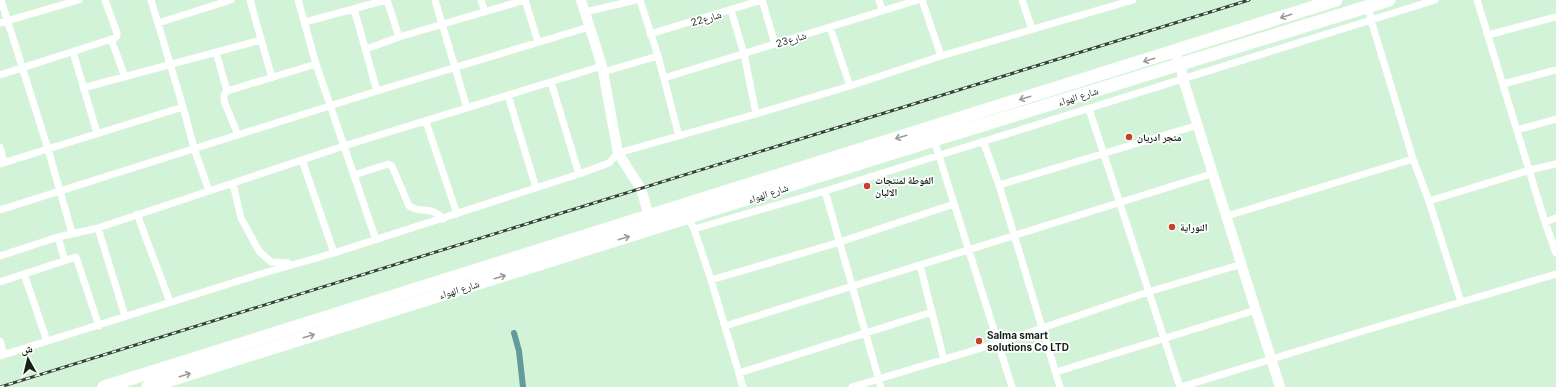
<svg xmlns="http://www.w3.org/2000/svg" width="1556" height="387" font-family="Inter,'Noto Naskh Arabic',sans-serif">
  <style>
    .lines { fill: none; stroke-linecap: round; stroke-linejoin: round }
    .canal { stroke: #639a9c; stroke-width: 6 }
    .street { stroke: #fff; stroke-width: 7 }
    .secondary { stroke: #fff; stroke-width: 10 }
    .highway { stroke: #fff; stroke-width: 13 }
    .rail-casing { stroke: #334235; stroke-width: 3 }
    .rail { stroke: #fff; stroke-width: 1.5; stroke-dasharray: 4.5; stroke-linecap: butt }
    .oneway { stroke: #969c97 }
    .poi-dot { fill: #ca3e2a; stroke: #fff; stroke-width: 1.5 }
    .labels { text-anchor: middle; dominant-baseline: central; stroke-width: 3.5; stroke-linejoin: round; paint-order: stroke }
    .street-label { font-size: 10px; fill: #162218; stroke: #fff }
    .poi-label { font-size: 10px; font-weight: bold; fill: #162218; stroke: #fff; text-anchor: start }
  </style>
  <rect width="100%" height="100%" fill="#d3f3d9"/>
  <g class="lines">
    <path class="canal" d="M514,333L519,351L523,387"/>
    <path class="street" d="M1,0L48,149L72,233
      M151,0L183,107L194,148L209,191
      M250,0L272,78
      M298,0L316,64L376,240
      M387,0L399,37
      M435,0L467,108
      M481,0L485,12
      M525,0L538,42
      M640,0L658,56L679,136
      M762,0L775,44
      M879,0L882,10
      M922,0L941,56
      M1022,0L1032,29
      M1477,0L1545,222L1556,253
      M1368,6L1371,20L1413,159L1429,201L1461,302
      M354,9L377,91
      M731,10L744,54L756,114
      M585,12L636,0
      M305,22L386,0
      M0,23L79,0
      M158,23L231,0
      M830,27L850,86
      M650,34L762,0
      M1488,35L1556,17
      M111,39L125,77
      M366,49L399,37L525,0
      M73,52L97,133
      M216,52L227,91
      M603,72L658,56
      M0,75L115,38L117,36V33L105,0
      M664,78L918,0
      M551,82L579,174
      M1503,84L1556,70
      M83,88L261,40
      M508,95L536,188
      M1089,109L1180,387
      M426,122L457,214
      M1517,130L1556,119
      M238,135L224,101V95L227,91L316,64
      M934,140L1012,387
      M983,141L999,185L1060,387
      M0,147L4,163
      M302,160L334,253
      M0,164L183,107
      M354,175L388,164L392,166L409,206C420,214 432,205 443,219
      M233,184L241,218L259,251L271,262L288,263
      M999,185L1198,125
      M825,191L881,387
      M1429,201L1530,170L1556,164
      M0,210L377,91L589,27
      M137,214L170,302
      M1227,216L1413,159
      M688,218L694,229L711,280L743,387
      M1545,222L1556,218
      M98,228L125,316
      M694,229L825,191L1435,0
      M58,237L65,261
      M0,256L58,237L98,228L344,146L602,66
      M920,265L944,360
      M24,274L47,341
      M711,280L840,242L954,204
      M0,282L76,257L99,326
      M725,326L1214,173
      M0,341L4,355
      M0,356L257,275L334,253L579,174L609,163L618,153L756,114L850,86L941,56L1133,0
      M1056,372L1256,310
      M739,373L932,312
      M852,387L998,343L1148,292L1242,264
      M1181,387L1363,331L1556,274"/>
    <path class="secondary" d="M581,0L602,66L618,153L641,189L649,216
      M1174,52L1181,65L1183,79L1280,387"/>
    <path class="highway" d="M104,387L1336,0
      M148,387L934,140L1389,0"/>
    <g class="rail-casing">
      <path id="rail" d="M0,387L1249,0"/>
    </g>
    <use href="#rail" class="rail"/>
  </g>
  <defs><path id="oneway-shaft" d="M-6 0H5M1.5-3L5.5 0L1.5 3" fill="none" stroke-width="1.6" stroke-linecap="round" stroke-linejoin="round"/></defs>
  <g class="oneway">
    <use href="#oneway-shaft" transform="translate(1286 16) rotate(162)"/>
    <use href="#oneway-shaft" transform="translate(1149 60) rotate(163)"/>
    <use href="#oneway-shaft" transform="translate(1025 98) rotate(163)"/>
    <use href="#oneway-shaft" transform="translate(901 137) rotate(163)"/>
    <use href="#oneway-shaft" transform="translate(624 238) rotate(-17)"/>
    <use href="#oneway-shaft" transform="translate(500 277) rotate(-17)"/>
    <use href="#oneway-shaft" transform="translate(309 336) rotate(-17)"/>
    <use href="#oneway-shaft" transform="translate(185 375) rotate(-17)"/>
  </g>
  <g class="poi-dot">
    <circle cx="1129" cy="137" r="4"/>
    <circle cx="867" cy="186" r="4"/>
    <circle cx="1172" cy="227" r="4"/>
    <circle cx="979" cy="341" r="4"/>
  </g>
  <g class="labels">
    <g class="street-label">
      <text transform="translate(706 18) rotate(-16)">شارع22</text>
      <text transform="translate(791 39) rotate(-17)">شارع23</text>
      <text transform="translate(1078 96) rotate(-17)">شارع الهواء</text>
      <text transform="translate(768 193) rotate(-18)">شارع الهواء</text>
      <text transform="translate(459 289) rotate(-17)">شارع الهواء</text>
    </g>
    <g class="poi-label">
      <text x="1137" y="137">متجر ادريان</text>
      <text x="875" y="180">الغوطة لمنتجات<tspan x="875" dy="12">الالبان</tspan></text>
      <text x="1180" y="227">النوراية</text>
      <text x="987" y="335">Salma smart<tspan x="987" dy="12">solutions Co LTD</tspan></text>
    </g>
  </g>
  <g transform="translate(28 359) rotate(352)" stroke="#ffffff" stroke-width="3" paint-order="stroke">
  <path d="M0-3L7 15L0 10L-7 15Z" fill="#162218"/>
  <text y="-6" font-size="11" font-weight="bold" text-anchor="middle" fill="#162218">ش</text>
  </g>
</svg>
